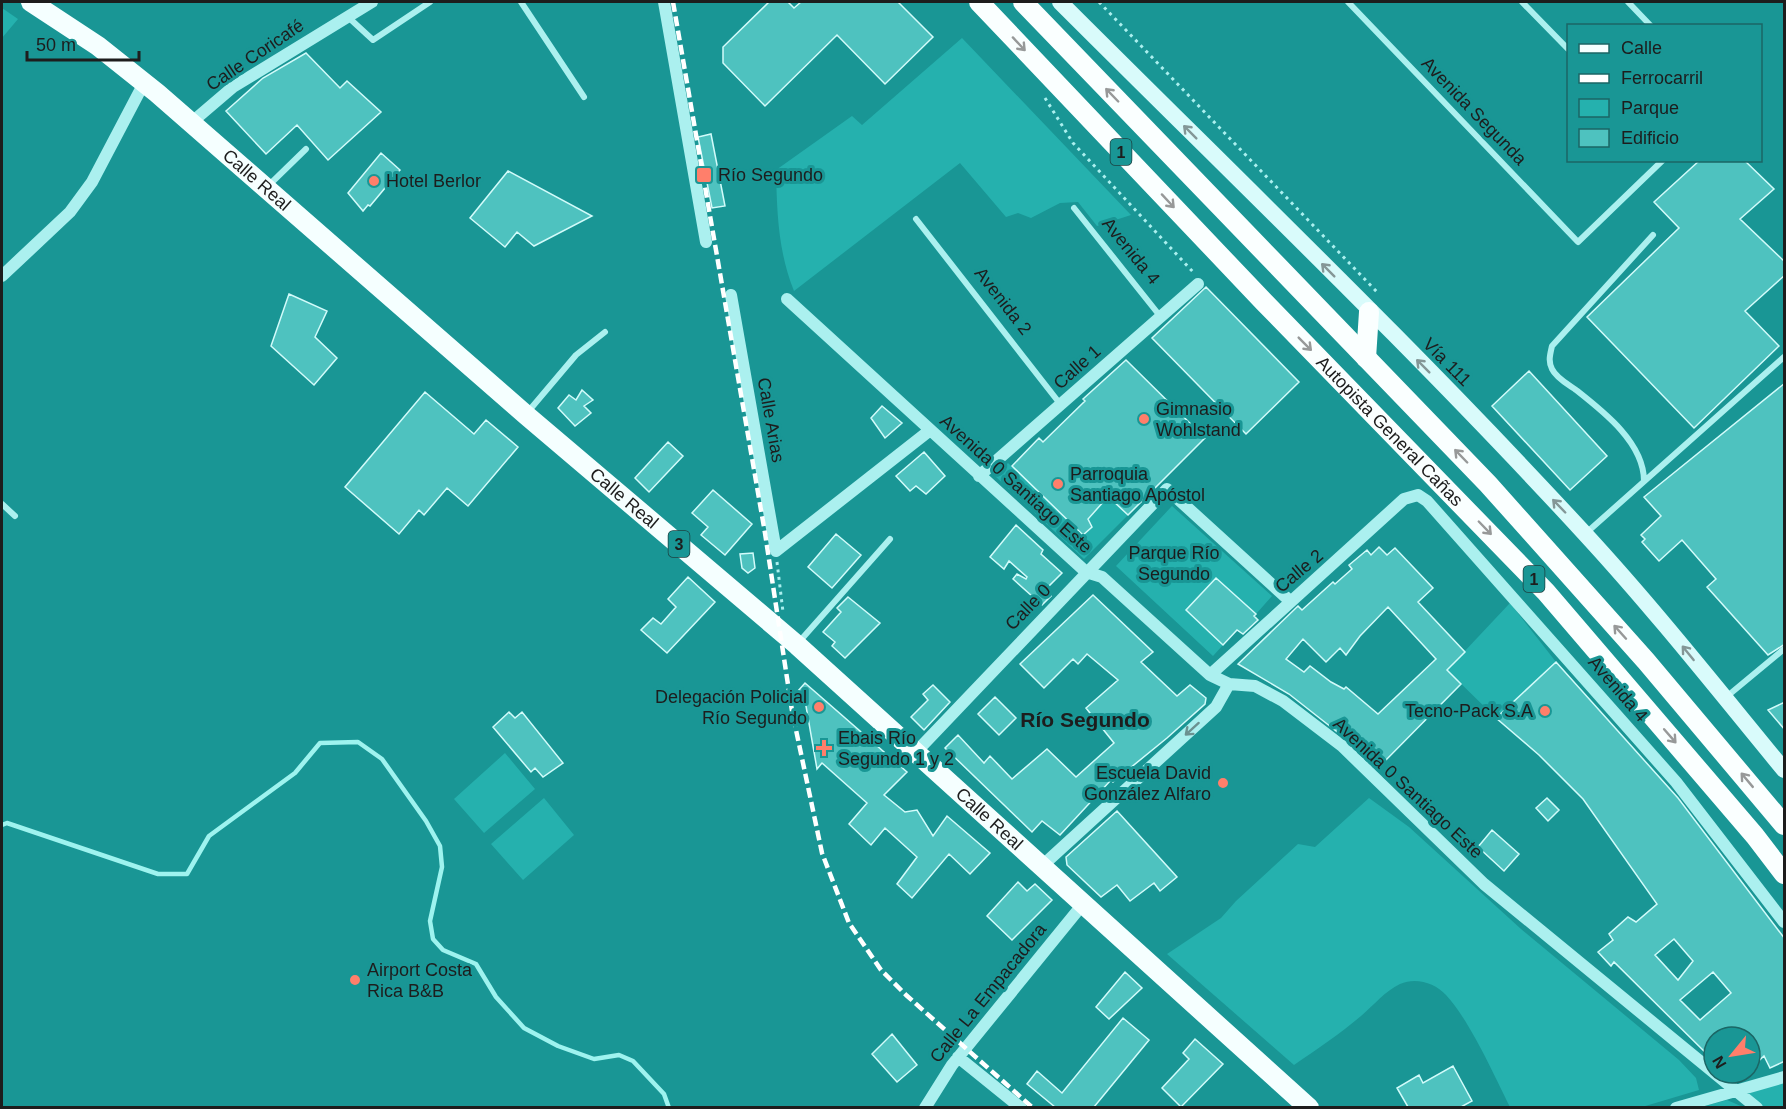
<svg xmlns="http://www.w3.org/2000/svg" width="1786" height="1109" font-family="Helvetica,sans-serif">
  <style>
    .green { fill: #25b1ae }
    .lines { fill: none; stroke-linecap: round; stroke-linejoin: round }
    .stream { stroke: #9ef3ef; stroke-width: 4.5 }
    .building { fill: #4ec2bf; stroke: #d2fbfa; stroke-width: 1.5; fill-rule: evenodd }
    .path { stroke: #abf0ef; stroke-width: 3; stroke-dasharray: 3 4.5; stroke-linecap: butt }
    .service { stroke: #abf0ef; stroke-width: 6 }
    .minor { stroke: #abf0ef; stroke-width: 12 }
    .secondary { stroke: #d9fbfb; stroke-width: 16 }
    .primary { stroke: #f5ffff; stroke-width: 20 }
    .trunk { stroke: #faffff; stroke-width: 20 }
    .rail { stroke: #fff; stroke-width: 4.5; stroke-dasharray: 10 4.5; stroke-linecap: butt }
    .oneway { stroke: #979999 }
    .oneway2 { stroke: #849797 }
    .oneway3 { stroke: #6b9190 }
    .poi-dot { fill: #ff7f6b; stroke: #199695; stroke-width: 2 }
    .labels { text-anchor: middle; dominant-baseline: central; stroke-width: 6; stroke-linejoin: round; paint-order: stroke }
    .shield { fill: #199695; stroke: #1c4141; stroke-width: 1.5 }
    .shield-label { font-size: 16px; font-weight: bold; fill: #1d1d1d }
    .street-label { font-size: 18px; fill: #1d1d1d; stroke: #199695 }
    .poi-label { font-size: 18px; fill: #1d1d1d; stroke: #199695; text-anchor: start }
    .park-label { font-size: 18px; fill: #1b1d1d; stroke: #199695 }
    .quarter-label { font-size: 21px; font-weight: bold; fill: #1d1d1d; stroke: #199695 }
  </style>
  <rect width="100%" height="100%" fill="#199695"/>
  <path class="green" d="M2,8L18,19L2,38Z
    M962,38L1131,215L1097,226L1078,202L1060,203L1031,218L1018,213L1006,217L960,163L794,291C778,251 777,213 776,170L852,116L862,125Z
    M1008,463L1083,535L1092,527L1088,519L1105,500L1109,503L1112,500L1128,515L1084,559L995,476Z
    M1172,506L1272,596L1256,614L1216,578L1186,610L1223,645L1213,656L1116,566Z
    M1510,603L1556,662L1496,718L1447,670Z
    M505,753L535,789L484,833L454,799Z
    M544,798L574,835L523,880L491,844Z
    M1369,798L1409,827L1521,929L1679,1060L1696,1078L1699,1090L1642,1107H1510C1494,1075 1470,1021 1446,995C1435,983 1416,977 1400,984C1385,991 1374,1005 1361,1016C1340,1034 1317,1049 1294,1065L1167,954L1221,918L1236,901L1298,844L1315,847Z
    M1784,1080V1107H1763L1749,1097L1750,1090Z
    M1727,1100L1743,1107H1701Z"/>
  <g class="lines">
    <path class="stream" d="M2,825L7,823L158,874H187L209,836L295,773L320,743L358,742L382,759L426,821L440,846L442,867L430,921L433,939L443,950L476,964L496,997L524,1028L558,1046L594,1059L619,1055L633,1061L664,1094L669,1108"/>
  </g>
  <path class="building" d="M769,2H788L794,8L801,2H898L933,37L885,84L837,35L765,106L723,63V47Z
    M306,53L340,88L347,81L381,112L328,160L297,125L266,154L226,111L263,78Z
    M711,134L725,206L712,208L698,137Z
    M381,153L400,170L370,206L368,205L363,211L348,193Z
    M1700,160H1744L1774,189L1740,219L1785,262V275L1745,311L1779,346L1694,428L1587,317L1679,228L1654,202Z
    M508,171L592,216L534,246L517,232L505,247L470,218Z
    M1206,287L1299,382L1246,434L1152,338Z
    M289,294L327,311L315,337L337,358L314,385L271,346Z
    M1126,360L1205,438L1128,515L1112,500L1109,503L1105,500L1088,519L1092,527L1083,535L1012,466L1039,438L1043,442L1085,401L1083,399Z
    M1529,371L1607,456L1570,490L1492,406Z
    M1785,383V644L1768,655L1707,587L1716,579L1682,540L1659,561L1642,542L1645,539L1641,535L1661,516L1644,497Z
    M582,390L593,400L584,406L591,413L575,426L558,408L569,395L576,400Z
    M425,392L474,434L486,420L518,447L468,506L447,488L424,515L419,510L399,534L345,487Z
    M882,406L902,423L885,438L871,418Z
    M668,442L683,456L649,492L635,478Z
    M924,452L945,476L926,494L916,486L910,491L896,476Z
    M713,490L752,524L725,555L701,535L708,527L692,513Z
    M1016,525L1043,550L1041,554L1062,573L1044,591L1051,596L1042,605L1013,579L1017,574L1026,579L1027,577L1009,561L1004,569L990,557Z
    M836,534L861,555L832,588L808,567Z
    M1379,547L1387,555L1395,548L1433,588L1418,602L1465,652L1447,670L1461,684L1384,762L1352,730L1345,738L1289,694L1238,664L1298,606L1302,610L1333,582L1335,584L1352,569L1349,565L1367,550L1371,555ZM1388,607L1436,659L1378,714L1346,687L1344,689L1331,682L1310,666L1304,672L1286,659L1303,639L1326,662L1340,648L1346,655L1360,636Z
    M753,553L755,568L748,573L742,568L740,554Z
    M688,577L715,602L667,653L641,630L653,618L661,624L676,607L668,599Z
    M1216,578L1256,614L1254,616L1258,620L1243,634L1237,630L1223,645L1186,610Z
    M1093,595L1153,652L1141,662L1177,696L1190,685L1206,698L1205,704L1167,738L1113,782L1111,780L1060,835L1042,821L1032,832L945,748L958,735L984,763L990,756L1012,779L1047,749L1076,777L1114,743L1086,708L1118,680L1087,654L1078,664L1073,659L1044,688L1020,664Z
    M848,597L880,623L845,658L832,646L835,642L823,632L841,612L837,608Z
    M1556,662L1678,798L1785,939V1061L1770,1068L1764,1056L1750,1069V1037H1714V1061L1614,962L1611,966L1598,952L1613,940L1609,934L1628,917L1636,922L1657,904L1583,799L1539,755L1496,718ZM1674,939L1693,961L1678,980L1655,955ZM1713,972L1731,993L1700,1020L1680,1000Z
    M805,683L907,772L884,795L905,812L917,810L933,836L947,816L990,853L970,874L949,854L912,898L897,884L917,857L885,828L871,845L849,824L867,803L822,763L817,769L806,706L797,692Z
    M933,685L950,702L924,730L911,717L928,700L923,694Z
    M995,697L1016,718L999,735L978,714Z
    M1785,702V730L1768,710Z
    M509,712L515,718L522,712L563,763L543,777L535,768L531,772L493,727Z
    M1547,798L1559,810L1548,821L1536,808Z
    M1117,811L1177,877L1160,891L1154,883L1130,901L1117,885L1101,897L1067,865L1066,857Z
    M1492,830L1519,854L1504,871L1478,847Z
    M1018,882L1027,891L1035,884L1052,900L1012,940L987,916Z
    M1125,972L1142,988L1109,1019L1096,1007Z
    M1123,1018L1149,1040L1094,1107H1055L1027,1084L1037,1071L1062,1093Z
    M892,1034L917,1065L897,1082L872,1054Z
    M1195,1039L1223,1064L1181,1107L1162,1088L1189,1059L1183,1053Z
    M1453,1066L1472,1101L1461,1107H1408L1397,1088L1419,1075L1423,1083Z"/>
  <g class="lines">
    <path class="path" d="M1099,2L1378,293
      M1045,98L1073,143L1194,273
      M777,562L783,612"/>
    <path class="service" d="M521,2L584,97
      M1348,2L1578,242L1663,160
      M1522,2L1568,49
      M1628,2L1651,26
      M348,17L373,40L430,2
      M267,187L306,149
      M1074,208L1160,316
      M916,219L1061,405
      M527,413L576,355L605,332
      M1644,481C1644,443 1604,412 1576,390C1569,385 1556,378 1552,369C1548,361 1550,355 1552,346L1653,235
      M2,504L15,516
      M1585,534L1784,357
      M799,642L890,539
      M1725,698L1784,649"/>
    <path class="minor" d="M664,2L706,242
      M192,122L233,87L372,2
      M2,276L70,212L92,182L144,83
      M731,295L776,551L929,431
      M787,299L1086,572L1102,577L1210,675L1229,684L1255,686L1283,701L1342,746L1484,884L1757,1108
      M979,476L1198,284
      M1210,675L1404,499L1418,495L1427,501L1676,782L1784,922
      M917,751L1167,489L1290,601
      M1042,866L1216,707L1229,684
      M958,1057L1021,1108
      M925,1108L952,1065L1083,904
      M1676,1108L1784,1077"/>
    <path class="secondary" d="M1060,2C1236,178 1417,351 1586,535C1655,610 1719,691 1784,770"/>
    <path class="primary" id="s1" d="M31,2L98,46L157,93L526,415L797,645L1309,1108"/>
    <g class="trunk">
      <path id="s2" d="M979,2L1264,302L1546,592L1755,836L1784,874"/>
      <path d="M1023,2L1488,484L1646,661L1784,825"/>
      <path d="M1366,358L1369,312"/>
    </g>
    <path class="rail" d="M673,2L765,533L792,711L822,853L849,923L881,970L906,995L1033,1108"/>
  </g>
  <defs><path id="oneway-shaft" d="M-6 0H5M1.5-3L5.5 0L1.5 3" fill="none" stroke-width="1.6" stroke-linecap="round" stroke-linejoin="round" transform="scale(1.5)"/></defs>
  <g class="oneway">
    <use href="#oneway-shaft" transform="translate(1019 44) rotate(47)"/>
    <use href="#oneway-shaft" transform="translate(1112 95) rotate(-134)"/>
    <use href="#oneway-shaft" transform="translate(1168 201) rotate(47)"/>
    <use href="#oneway-shaft" transform="translate(1305 344) rotate(45)"/>
    <use href="#oneway-shaft" transform="translate(1461 456) rotate(-134)"/>
    <use href="#oneway-shaft" transform="translate(1485 528) rotate(46)"/>
    <use href="#oneway-shaft" transform="translate(1620 632) rotate(-132)"/>
    <use href="#oneway-shaft" transform="translate(1670 736) rotate(49)"/>
    <use href="#oneway-shaft" transform="translate(1747 780) rotate(-130)"/>
  </g>
  <g class="oneway2">
    <use href="#oneway-shaft" transform="translate(1190 132) rotate(-135)"/>
    <use href="#oneway-shaft" transform="translate(1328 270) rotate(-135)"/>
    <use href="#oneway-shaft" transform="translate(1423 366) rotate(-135)"/>
    <use href="#oneway-shaft" transform="translate(1559 506) rotate(-134)"/>
    <use href="#oneway-shaft" transform="translate(1688 653) rotate(-129)"/>
  </g>
  <use class="oneway3" href="#oneway-shaft" transform="translate(1192 729) rotate(138)"/>
  <g class="poi-dot">
    <rect x="696" y="167" width="16" height="16" rx="3"/>
    <circle cx="374" cy="181" r="6"/>
    <circle cx="1144" cy="419" r="6"/>
    <circle cx="1058" cy="484" r="6"/>
    <circle cx="819" cy="707" r="6"/>
    <circle cx="1545" cy="711" r="6"/>
    <path d="M821 739h6v6h6v6h-6v6h-6v-6h-6v-6h6z"/>
    <circle cx="1223" cy="783" r="6"/>
    <circle cx="355" cy="980" r="6"/>
  </g>
  <g class="labels">
    <g class="shield">
      <rect x="1110.5" y="139" width="21" height="26" rx="4.5"/>
      <rect x="668.5" y="531" width="21" height="26" rx="4.5"/>
      <rect x="1523.5" y="566" width="21" height="26" rx="4.5"/>
    </g>
    <g class="shield-label">
      <text x="1121" y="152">1</text>
      <text x="679" y="544">3</text>
      <text x="1534" y="579">1</text>
    </g>
    <g class="street-label">
      <text transform="translate(255 55) rotate(-34)">Calle Coricafé</text>
      <text transform="translate(1474 111) rotate(46)">Avenida Segunda</text>
      <text stroke="none"><textPath href="#s1" startOffset="288">Calle Real</textPath></text>
      <text transform="translate(1131 251) rotate(51)">Avenida 4</text>
      <text transform="translate(1003 301) rotate(52)">Avenida 2</text>
      <text transform="translate(1447 362) rotate(45)">Vía 111</text>
      <text transform="translate(1077 367) rotate(-42)">Calle 1</text>
      <text transform="translate(771 420) rotate(80)">Calle Arias</text>
      <text stroke="none"><textPath href="#s2" startOffset="594">Autopista General Cañas</textPath></text>
      <text transform="translate(1016 484) rotate(42)">Avenida 0 Santiago Este</text>
      <text stroke="none"><textPath href="#s1" startOffset="774">Calle Real</textPath></text>
      <text transform="translate(1299 571) rotate(-40)">Calle 2</text>
      <text transform="translate(1028 607) rotate(-46)">Calle 0</text>
      <text transform="translate(1618 689) rotate(49)">Avenida 4</text>
      <text transform="translate(1408 788) rotate(43)">Avenida 0 Santiago Este</text>
      <text stroke="none"><textPath href="#s1" startOffset="1260">Calle Real</textPath></text>
      <text transform="translate(988 993) rotate(-51)">Calle La Empacadora</text>
    </g>
    <g class="poi-label">
      <text x="718" y="175">Río Segundo</text>
      <text x="386" y="181">Hotel Berlor</text>
      <text x="1156" y="409">Gimnasio<tspan x="1156" dy="21">Wohlstand</tspan></text>
      <text x="1070" y="474">Parroquia<tspan x="1070" dy="21">Santiago Apóstol</tspan></text>
      <text x="807" y="697" text-anchor="end">Delegación Policial<tspan x="807" dy="21">Río Segundo</tspan></text>
      <text x="1533" y="711" text-anchor="end">Tecno-Pack S.A</text>
      <text x="838" y="738">Ebais Río<tspan x="838" dy="21">Segundo 1 y 2</tspan></text>
      <text x="1211" y="773" text-anchor="end">Escuela David<tspan x="1211" dy="21">González Alfaro</tspan></text>
      <text x="367" y="970">Airport Costa<tspan x="367" dy="21">Rica B&amp;B</tspan></text>
    </g>
    <g class="park-label">
      <text x="1174" y="553">Parque Río<tspan x="1174" dy="21">Segundo</tspan></text>
    </g>
    <g class="quarter-label">
      <text x="1085" y="719">Río Segundo</text>
    </g>
  </g>
  <rect width="1786" height="1109" fill="none" stroke="#1d1d1d" stroke-width="6"/>
  <rect x="1567" y="24" width="195" height="138" fill="#199695" stroke="#1b6665" stroke-width="1.5"/>
  <rect x="1579" y="44" width="30" height="9" fill="#f5ffff" stroke="#1b6665" stroke-width="1.5"/>
  <text x="1621" y="54" font-size="18" fill="#1d1d1d">Calle</text>
  <rect x="1579" y="74" width="30" height="9" fill="#ffffff" stroke="#1b6665" stroke-width="1.5"/>
  <text x="1621" y="84" font-size="18" fill="#1d1d1d">Ferrocarril</text>
  <rect x="1579" y="99" width="30" height="18" fill="#25b1ae" stroke="#1b6665" stroke-width="1.5"/>
  <text x="1621" y="114" font-size="18" fill="#1d1d1d">Parque</text>
  <rect x="1579" y="129" width="30" height="18" fill="#4ec2bf" stroke="#1b6665" stroke-width="1.5"/>
  <text x="1621" y="144" font-size="18" fill="#1d1d1d">Edificio</text>
  <g transform="translate(1732 1055) rotate(240)"><circle r="28" fill="#199695" stroke="#1b6665" stroke-width="1.5"/>
  <path d="M0-4.5L10 22L0 15L-10 22Z" fill="#ff7f6b"/>
  <text y="-9" font-size="16" font-weight="bold" text-anchor="middle" fill="#1d1d1d">N</text>
  </g>
  <path d="M27 51v9h112v-9" fill="none" stroke="#1d1d1d" stroke-width="3"/>
  <text x="36" y="51" font-size="18" fill="#1d1d1d" stroke="#199695" stroke-width="4.5" paint-order="stroke">50 m</text>
</svg>
